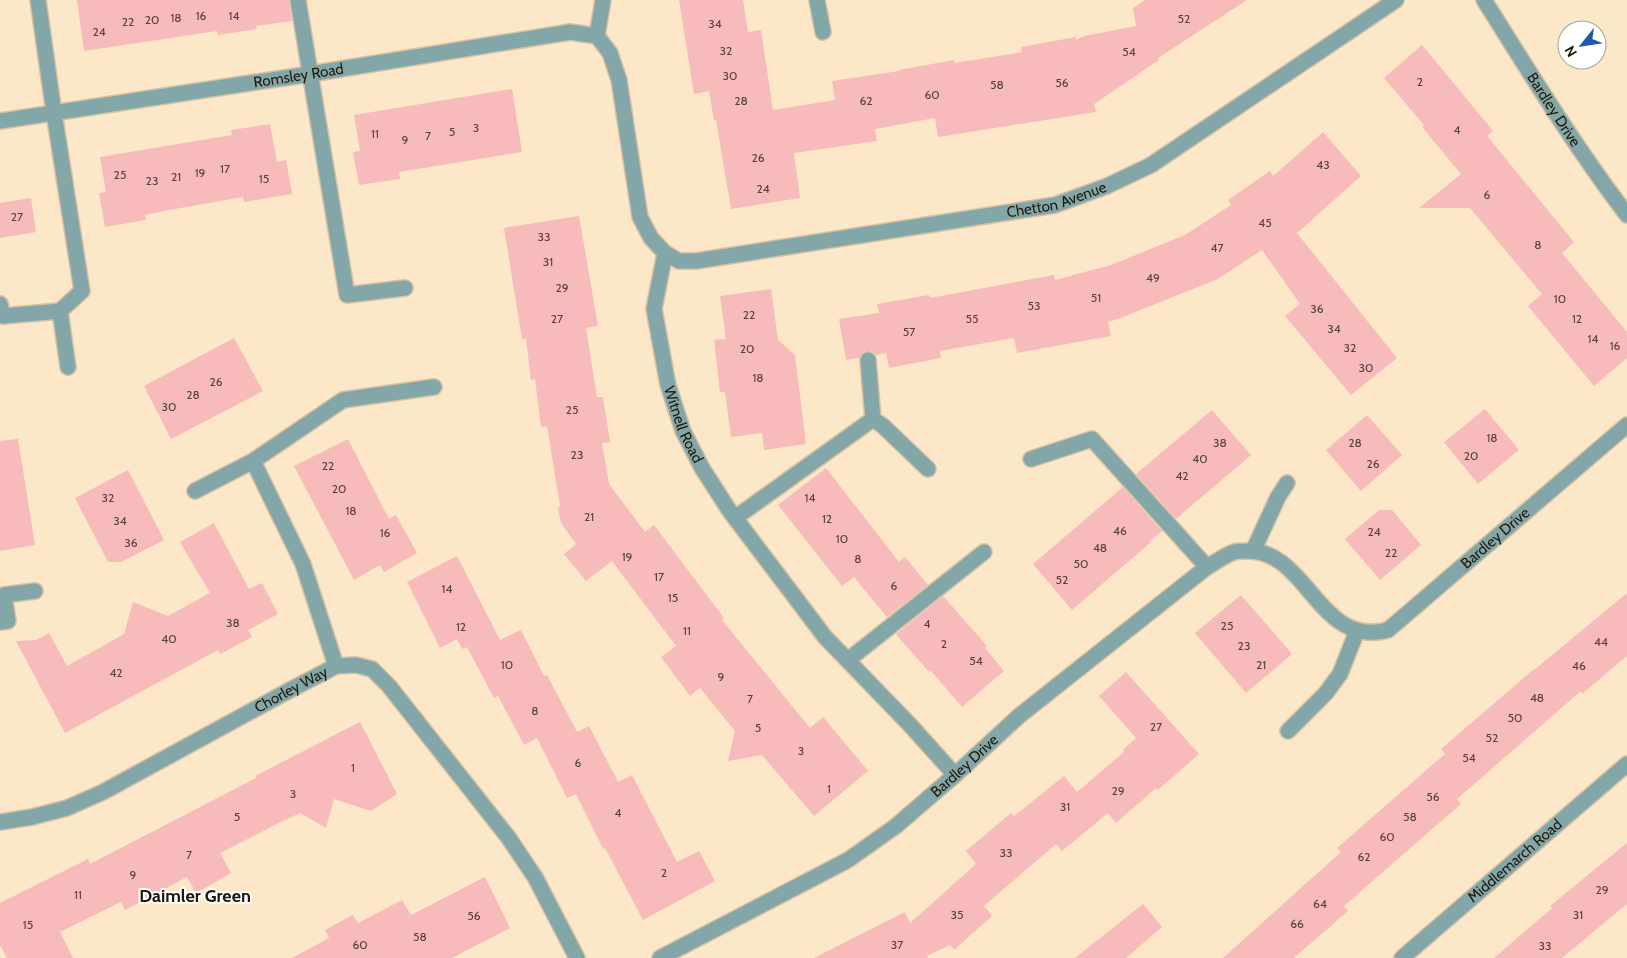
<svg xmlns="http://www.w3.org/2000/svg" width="1627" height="958" font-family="Cabin,sans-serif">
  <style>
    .building { fill: #f8bbbb }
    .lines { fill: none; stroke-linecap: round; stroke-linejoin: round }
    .service-casing { stroke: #d5c2a6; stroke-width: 18 }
    .minor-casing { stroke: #d5c2a6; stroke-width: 18 }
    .service { stroke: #83a7a8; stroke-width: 15 }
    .minor { stroke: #83a7a8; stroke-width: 15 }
    .labels { text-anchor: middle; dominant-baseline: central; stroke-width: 4; stroke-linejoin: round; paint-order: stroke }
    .number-label { font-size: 12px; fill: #584236 }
    .street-label { font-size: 15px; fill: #22190a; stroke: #fff }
    .quarter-label { font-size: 18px; font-weight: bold; fill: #22190a; stroke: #fff }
  </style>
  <rect width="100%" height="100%" fill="#fce7c8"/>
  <path class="building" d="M77,0H289L292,21L256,26L257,29L218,35L217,31L84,51Z
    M679,0H743L748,32L761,30L773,110L835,100L832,81L899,71V70L954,60L955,63L1022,52L1021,47L1076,37V40L1084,36L1136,26L1133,8L1145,0H1247L1158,58L1159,60L1094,104L1096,112L938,137L935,118L875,129L877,141L794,153L800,198L731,209L716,120L714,121L709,91L694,94Z
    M1422,45L1493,131L1487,136L1574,242L1562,253L1627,332V358L1594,386L1528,306L1542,294L1470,208H1419L1461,174L1422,127L1424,125L1384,78Z
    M512,89L522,152L399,172L400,179L359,185L353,152L360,151L354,115Z
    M270,124L277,162L286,160L292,194L244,202L243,197L169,210L145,215L146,220L105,227L99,193L106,192L100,157L232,135L231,130Z
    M1323,132L1361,176L1297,233L1397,358L1351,395L1285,316L1300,304L1262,250L1218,279L1118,319L1108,322L1111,336L1017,353L1014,338L940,351L941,358L889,368L886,353L876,355L872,351H867L862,353L859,358L846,360L839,319L879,313L877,304L929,295L930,298L1054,275L1055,280L1111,265L1185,235L1231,205L1228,200L1270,171L1273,176Z
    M31,198L36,232L0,238V203Z
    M579,216L598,326L586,328L597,397H603L610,442L602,443L609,484L645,532L654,525L724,618L722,620L810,728L823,717L868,771L814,816L762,755L728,761L735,731L700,688L690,696L661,657L676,646L612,561L586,581L564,554L576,544L561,523L558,508L560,506L547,426L541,427L535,379L531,380L526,339H522L504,228Z
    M771,289L778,340L795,355L806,444L764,450L762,433L731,437L725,392H720L714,340L726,339L720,296Z
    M234,338L263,391L171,439L144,386Z
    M1485,409L1519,450L1478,484L1444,442Z
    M1212,410L1251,455L1176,519L1136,474Z
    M1367,415L1402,455L1361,491L1326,450Z
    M18,439L35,545L0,551V441Z
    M348,439L389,519L396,515L417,553L384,572L380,565L354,580L294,466Z
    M826,468L899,562L905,557L928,585L887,617L854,577L842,586L778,505Z
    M128,470L164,540L121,562H108L75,498Z
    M1123,487L1162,531L1149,542L1150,543L1072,610L1033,564Z
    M1379,510H1392L1421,545L1380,580L1345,539Z
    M214,523L249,589L262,583L278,614L248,630L252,637L220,654L218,650L65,733L16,641L36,640L49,633L67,666L124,634L133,602L168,616L210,593L180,542Z
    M457,556L500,640L521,630L544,676L547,675L577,732L589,726L618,782L632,775L677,862L699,851L715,881L643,920L605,848L603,849L576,794L567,798L537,738L524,745L498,696L494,698L467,647L462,649L457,639L440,648L407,582Z
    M1627,593V656L1582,694L1581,691L1457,799L1461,804L1344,906L1348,911L1294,958H1223L1341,852L1337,848L1445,754L1441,749L1534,669V670Z
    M1241,595L1292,654L1246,693L1195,633Z
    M943,596L987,646L985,648L1004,671L962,707L931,671L929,672L896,634Z
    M1126,672L1199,754L1158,790L1156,788L1116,823L1108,813L1062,851L1056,844L984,906L992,916L954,950L950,945L927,956L928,958H814L905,912L910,923L976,864L966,851L1011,813L1014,816L1064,776L1077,792L1124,752L1123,750L1136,738L1099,696Z
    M360,722L397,794L371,811L334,799L326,828L300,813L279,823L220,853L231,873L196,893L187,877L125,910L121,902L60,932L73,958H7L0,945V903L88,859L90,864L256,778L255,776Z
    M1627,843V904L1562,958H1494L1552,908L1550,906Z
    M485,877L510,928L452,958H292L329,938L325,930L353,915L358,923L402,900L411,915Z
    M1143,904L1162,927L1126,958H1075Z"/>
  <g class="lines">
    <g class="service-casing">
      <path id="service" d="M38,0L54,113L82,291L60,311L68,367
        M298,0L347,295L405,288
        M817,0L823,32
        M0,304L3,316L60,311
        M868,360L873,419
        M1031,459L1092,439L1207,567
        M253,461L343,400L434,387
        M195,491L253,461L303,564L336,666
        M735,518L873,419L883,426L928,469
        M0,622L8,621L4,595L35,591
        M848,660L984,552"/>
    </g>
    <g class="minor-casing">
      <g id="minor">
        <path id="s1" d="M603,0L597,36L610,53L619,80L640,217L651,238L665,253L654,309L668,385L683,431L702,468L729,510L825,637L911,726L955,775"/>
        <path id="s2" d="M1484,0C1530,73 1575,147 1627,215"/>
        <path id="s3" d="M0,121L310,74L570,32L597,36"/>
        <path id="s4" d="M665,253L679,261H696L1055,205L1107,186L1151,165L1396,0"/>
        <path d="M1253,551L1278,497L1287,483"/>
        <path d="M1288,731L1326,693L1340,674L1357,631"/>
        <path id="s5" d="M0,822L32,817L67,808L103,792L290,690L336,666L356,665L372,669L389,686L508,837L535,877L577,958"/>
        <path id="s6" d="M660,958L848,860L896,826L955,775L1019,716L1207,567C1216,562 1225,555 1234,552C1238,551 1242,551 1246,551C1307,548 1319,649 1388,630L1627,425"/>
        <path id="s7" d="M1402,958L1627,764"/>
      </g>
    </g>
    <use href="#service" class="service"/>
    <use href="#minor" class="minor"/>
  </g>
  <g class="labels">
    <g class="number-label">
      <text x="201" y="15">16</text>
      <text x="234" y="15">14</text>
      <text x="176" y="17">18</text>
      <text x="1184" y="18">52</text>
      <text x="152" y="19">20</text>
      <text x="128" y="21">22</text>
      <text x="715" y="23">34</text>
      <text x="99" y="31">24</text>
      <text x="726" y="50">32</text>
      <text x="1129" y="51">54</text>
      <text x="730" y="75">30</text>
      <text x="1420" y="81">2</text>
      <text x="1062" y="82">56</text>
      <text x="997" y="84">58</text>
      <text x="932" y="94">60</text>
      <text x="741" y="100">28</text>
      <text x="866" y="100">62</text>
      <text x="476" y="127">3</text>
      <text x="1457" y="129">4</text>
      <text x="452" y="131">5</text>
      <text x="375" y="133">11</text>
      <text x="428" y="135">7</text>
      <text x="405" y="139">9</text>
      <text x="758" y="157">26</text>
      <text x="1323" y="164">43</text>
      <text x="225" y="168">17</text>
      <text x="200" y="172">19</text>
      <text x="120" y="174">25</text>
      <text x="176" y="176">21</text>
      <text x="264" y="178">15</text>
      <text x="152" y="180">23</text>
      <text x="763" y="188">24</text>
      <text x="1487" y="194">6</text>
      <text x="17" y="216">27</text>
      <text x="1265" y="222">45</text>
      <text x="544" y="236">33</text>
      <text x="1538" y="244">8</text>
      <text x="1217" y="247">47</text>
      <text x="548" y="261">31</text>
      <text x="1153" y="277">49</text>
      <text x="562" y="287">29</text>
      <text x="1096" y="297">51</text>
      <text x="1560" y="298">10</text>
      <text x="1034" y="305">53</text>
      <text x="1317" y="308">36</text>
      <text x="749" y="314">22</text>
      <text x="557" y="318">27</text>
      <text x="972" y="318">55</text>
      <text x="1577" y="318">12</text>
      <text x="1334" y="328">34</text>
      <text x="909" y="331">57</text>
      <text x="1593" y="338">14</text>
      <text x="1615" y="345">16</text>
      <text x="1350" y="347">32</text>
      <text x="747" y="348">20</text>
      <text x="1366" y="367">30</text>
      <text x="758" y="377">18</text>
      <text x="216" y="381">26</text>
      <text x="193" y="394">28</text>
      <text x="169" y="406">30</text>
      <text x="572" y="409">25</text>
      <text x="1492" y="437">18</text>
      <text x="1220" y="442">38</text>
      <text x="1355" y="442">28</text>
      <text x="577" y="454">23</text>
      <text x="1471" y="455">20</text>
      <text x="1200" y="458">40</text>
      <text x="1373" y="463">26</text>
      <text x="328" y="465">22</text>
      <text x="1182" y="475">42</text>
      <text x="339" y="488">20</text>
      <text x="108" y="497">32</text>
      <text x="810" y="497">14</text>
      <text x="351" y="510">18</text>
      <text x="589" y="516">21</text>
      <text x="827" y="518">12</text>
      <text x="120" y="520">34</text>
      <text x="1120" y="530">46</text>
      <text x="1374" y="531">24</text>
      <text x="385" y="532">16</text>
      <text x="842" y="538">10</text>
      <text x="131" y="542">36</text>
      <text x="1100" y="547">48</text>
      <text x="1391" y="552">22</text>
      <text x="627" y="556">19</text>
      <text x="858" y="558">8</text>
      <text x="1081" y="563">50</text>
      <text x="659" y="576">17</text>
      <text x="1062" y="579">52</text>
      <text x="894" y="585">6</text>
      <text x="447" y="588">14</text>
      <text x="673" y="597">15</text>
      <text x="233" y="622">38</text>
      <text x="927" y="623">4</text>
      <text x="1227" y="625">25</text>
      <text x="461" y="626">12</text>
      <text x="687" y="630">11</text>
      <text x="169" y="638">40</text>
      <text x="1601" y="641">44</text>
      <text x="944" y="643">2</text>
      <text x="1244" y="645">23</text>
      <text x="976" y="660">54</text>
      <text x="507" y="664">10</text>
      <text x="1261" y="664">21</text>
      <text x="1579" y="665">46</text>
      <text x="116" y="672">42</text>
      <text x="721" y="676">9</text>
      <text x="1537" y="697">48</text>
      <text x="750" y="698">7</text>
      <text x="535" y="710">8</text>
      <text x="1515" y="717">50</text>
      <text x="1156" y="726">27</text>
      <text x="758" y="727">5</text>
      <text x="1492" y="737">52</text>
      <text x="801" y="750">3</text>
      <text x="1469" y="757">54</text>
      <text x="578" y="762">6</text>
      <text x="353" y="767">1</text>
      <text x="829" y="788">1</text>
      <text x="1118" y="790">29</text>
      <text x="293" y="793">3</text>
      <text x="1433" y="796">56</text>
      <text x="1065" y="806">31</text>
      <text x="618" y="812">4</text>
      <text x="237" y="816">5</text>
      <text x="1410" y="816">58</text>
      <text x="1387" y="836">60</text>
      <text x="1006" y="852">33</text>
      <text x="189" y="854">7</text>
      <text x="1364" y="856">62</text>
      <text x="664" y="872">2</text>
      <text x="133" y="874">9</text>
      <text x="1602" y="889">29</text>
      <text x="78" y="894">11</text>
      <text x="1320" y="903">64</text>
      <text x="957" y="914">35</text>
      <text x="1578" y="914">31</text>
      <text x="474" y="915">56</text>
      <text x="1297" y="923">66</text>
      <text x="28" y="924">15</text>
      <text x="420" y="936">58</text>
      <text x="360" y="944">60</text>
      <text x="897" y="944">37</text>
      <text x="1545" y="945">33</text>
    </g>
    <g class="street-label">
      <text stroke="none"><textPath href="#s3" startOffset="302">Romsley Road</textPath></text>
      <text stroke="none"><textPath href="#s2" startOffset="130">Bardley Drive</textPath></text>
      <text stroke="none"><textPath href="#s4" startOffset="399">Chetton Avenue</textPath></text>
      <text stroke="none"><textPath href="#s1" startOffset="446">Witnell Road</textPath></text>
      <text stroke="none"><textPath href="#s6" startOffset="1032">Bardley Drive</textPath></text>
      <text stroke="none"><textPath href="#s5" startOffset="322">Chorley Way</textPath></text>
      <text stroke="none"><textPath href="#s6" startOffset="362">Bardley Drive</textPath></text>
      <text stroke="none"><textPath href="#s7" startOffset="149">Middlemarch Road</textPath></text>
    </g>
    <g class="quarter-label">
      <text x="195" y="896">Daimler Green</text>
    </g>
  </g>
  <g transform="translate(1582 45) rotate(240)"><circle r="24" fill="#ffffff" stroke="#a7a39d"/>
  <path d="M0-4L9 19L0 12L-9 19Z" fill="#2059ab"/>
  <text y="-8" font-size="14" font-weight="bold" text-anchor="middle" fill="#22190a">N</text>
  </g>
</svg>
